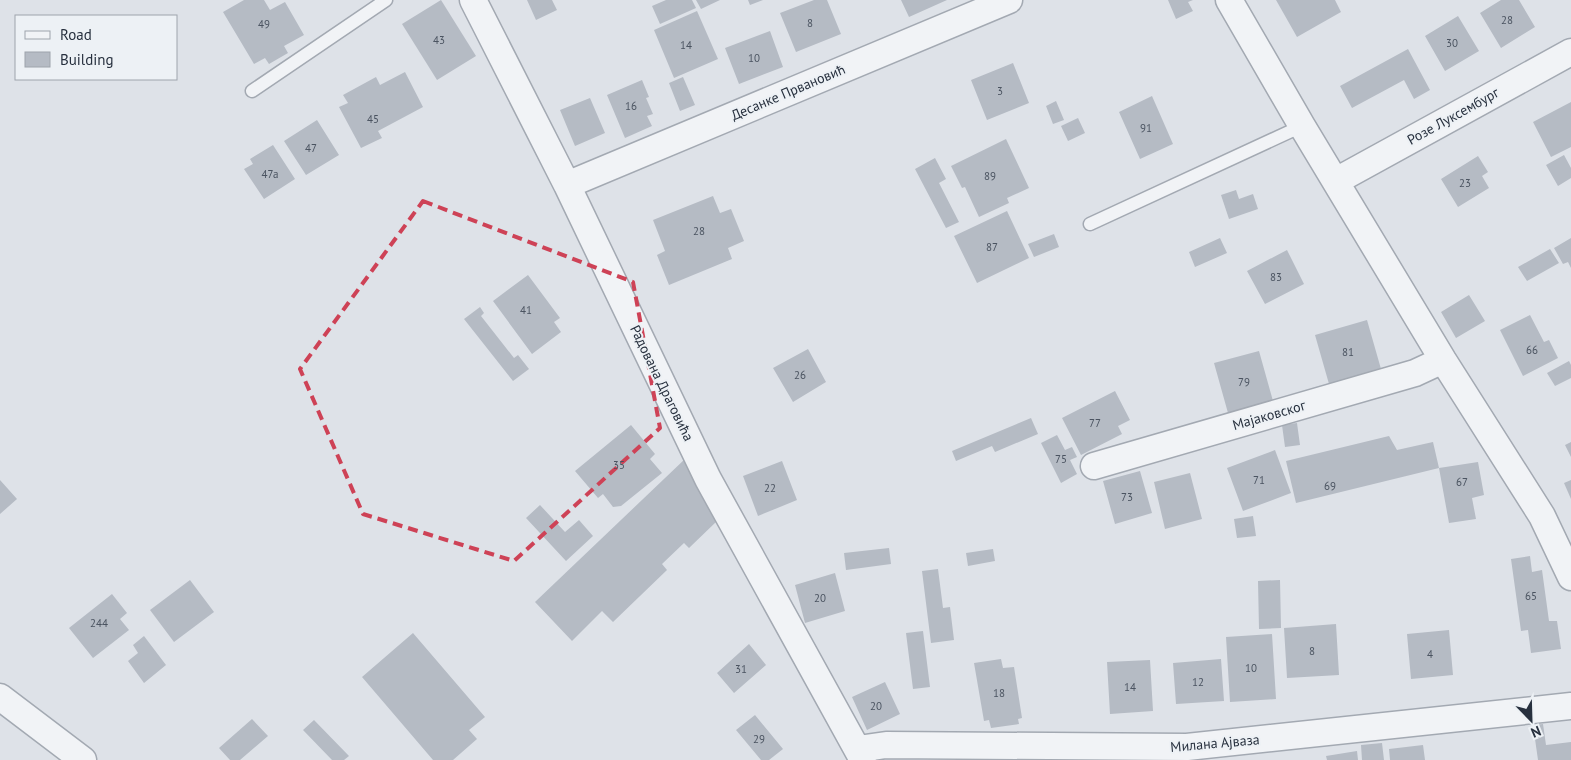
<svg xmlns="http://www.w3.org/2000/svg" width="1571" height="760" font-family="'PT Sans',sans-serif">
  <style>
    .building { fill: #b5bbc4 }
    .lines { fill: none; stroke-linecap: round; stroke-linejoin: round }
    .service-casing { stroke: #a3a9b2; stroke-width: 15 }
    .minor-casing { stroke: #a3a9b2; stroke-width: 29 }
    .service { stroke: #f1f3f6; stroke-width: 12 }
    .minor { stroke: #f1f3f6; stroke-width: 26 }
    .marked { fill: none; stroke: #ce4256; stroke-width: 4; stroke-dasharray: 10 6; stroke-linejoin: round }
    .labels { text-anchor: middle; dominant-baseline: central; stroke-width: 4; stroke-linejoin: round; paint-order: stroke }
    .number-label { font-size: 11px; fill: #4a5360 }
    .street-label { font-size: 14px; fill: #27303e; stroke: #edf1f5 }
  </style>
  <rect width="100%" height="100%" fill="#dee2e8"/>
  <path class="building" d="M244,0H264L270,10L285,2L304,35L284,46L288,53L269,64L265,58L254,64L223,12Z
    M441,0L476,56L437,80L402,24Z
    M527,0H552L557,10L536,20Z
    M666,0H692L696,8L660,24L652,6Z
    M696,0H720L701,9Z
    M748,0H763L750,5Z
    M814,0H827L841,34L796,52L780,13Z
    M901,0H947L909,17Z
    M1168,0H1193L1188,2L1193,11L1176,19Z
    M1276,0H1335L1341,12L1297,37Z
    M1501,0H1519L1535,27L1501,48L1480,13Z
    M697,11L718,59L674,78L654,30Z
    M1458,16L1479,51L1445,71L1425,36Z
    M770,31L783,67L739,84L725,48Z
    M1408,49L1430,90L1414,99L1404,80L1352,108L1340,86Z
    M1013,63L1029,103L987,120L971,80Z
    M405,72L423,107L378,131L382,138L361,148L339,107L348,103L343,95L376,77L380,85Z
    M683,77L695,105L680,111L669,83Z
    M642,80L649,97L646,98L653,114L647,116L652,126L625,138L607,95Z
    M1152,96L1173,144L1140,159L1119,112Z
    M590,98L605,133L575,146L560,110Z
    M1056,101L1064,120L1053,124L1046,106Z
    M1571,102V147L1551,157L1533,122Z
    M1078,118L1085,133L1068,141L1061,126Z
    M317,120L339,155L306,175L284,141Z
    M1006,139L1029,188L1007,198L1009,203L979,217L965,187L962,188L951,166Z
    M273,145L295,179L264,199L244,169L253,164L250,159Z
    M1564,155L1571,168V178L1558,186L1546,165Z
    M1478,156L1488,172L1482,176L1489,188L1458,207L1441,179Z
    M935,158L946,179L939,183L959,222L946,228L915,169Z
    M1236,190L1239,199L1253,194L1258,209L1229,219L1221,195Z
    M713,196L720,213L731,209L744,241L728,248L732,259L669,285L657,255L665,251L653,220Z
    M1007,211L1029,258L977,283L954,236Z
    M1054,234L1059,247L1034,257L1028,244Z
    M1220,238L1227,253L1195,267L1189,252Z
    M1571,238V268L1568,262L1563,264L1554,248Z
    M1550,249L1559,263L1527,281L1518,267Z
    M1287,250L1304,284L1265,304L1247,271Z
    M528,275L560,318L554,322L561,332L532,354L493,301Z
    M1469,295L1485,321L1456,338L1441,312Z
    M480,307L484,313L481,316L514,358L518,355L529,369L513,381L464,319Z
    M1530,315L1544,342L1549,340L1558,358L1523,376L1500,330Z
    M1367,320L1381,369L1329,384L1315,335Z
    M808,349L826,382L793,402L773,368Z
    M1259,351L1273,401L1228,413L1214,363Z
    M1569,361L1571,365V378L1555,386L1547,373Z
    M1115,391L1130,420L1118,426L1122,434L1081,455L1062,418Z
    M1031,418L1038,434L995,452L992,446L956,461L952,451Z
    M1297,423L1300,445L1285,447L1282,425Z
    M631,425L655,454L650,459L662,473L621,506L613,507L603,494L598,498L575,471Z
    M1057,435L1065,450L1072,447L1077,457L1070,460L1077,474L1061,483L1041,443Z
    M1389,436L1397,450L1433,442L1439,468L1296,503L1286,461Z
    M1571,442V457L1565,445Z
    M1275,450L1291,493L1243,511L1227,468Z
    M686,458L716,522L689,548L684,543L662,564L667,570L613,622L602,611L572,641L535,602Z
    M782,461L797,500L758,516L743,476Z
    M1478,462L1484,495L1472,498L1476,519L1449,523L1439,468Z
    M1140,471L1152,513L1115,524L1103,481Z
    M1190,473L1202,519L1165,529L1154,482Z
    M0,480L17,499L0,514Z
    M1571,480V499L1564,483Z
    M540,505L565,532L579,520L593,536L566,561L526,518Z
    M1253,516L1256,536L1237,538L1234,519Z
    M889,548L891,564L846,570L844,553Z
    M993,549L995,561L968,566L966,553Z
    M1530,556L1532,572L1542,570L1549,621H1557L1561,649L1531,653L1528,630L1521,631L1511,559Z
    M938,569L943,608L950,607L954,640L931,643L922,571Z
    M835,573L845,611L805,623L795,585Z
    M190,580L214,612L174,642L150,610Z
    M1280,580L1281,628L1259,629L1258,581Z
    M112,594L127,613L120,619L129,630L93,658L69,628Z
    M1336,624L1339,675L1287,678L1284,628Z
    M1449,630L1453,675L1411,679L1407,634Z
    M923,631L930,687L913,689L906,633Z
    M413,633L485,717L469,730L477,739L453,760H433L362,677Z
    M1272,634L1276,699L1230,702L1226,637Z
    M144,636L166,665L144,683L128,661L138,653L133,645Z
    M749,644L766,665L734,693L717,673Z
    M1001,659L1003,668L1014,667L1022,718L1018,719L1019,724L991,728L989,720L984,721L974,663Z
    M1221,659L1224,701L1176,704L1173,663Z
    M1150,660L1153,711L1110,714L1107,662Z
    M885,682L900,714L867,730L852,697Z
    M755,715L783,749L769,760H761L736,730Z
    M252,719L268,736L240,760H230L219,748Z
    M314,720L349,756L344,760H332L303,730Z
    M1543,724L1546,745L1571,742V760H1538L1533,725Z
    M1382,743L1384,760H1362L1361,745Z
    M1423,745L1425,760H1390L1389,749Z
    M1357,751L1358,760H1327L1326,756Z"/>
  <g class="lines">
    <g class="service-casing">
      <path id="service" d="M252,91L386,0
        M1090,224L1302,126"/>
    </g>
    <g class="minor-casing">
      <path id="minor" d="M473,0L567,185L708,479L863,760
        M1229,0L1302,126L1443,360L1542,516L1571,577
        M1336,181L1571,52
        M567,185L1009,0
        M1094,466L1415,373L1443,360
        M0,697L83,760
        M858,749L886,745L1187,747L1571,706"/>
    </g>
    <use href="#service" class="service"/>
    <use href="#minor" class="minor"/>
  </g>
  <path class="marked" d="M423,201L633,282L660,428L514,561L363,514L300,369Z"/>
  <g class="labels">
    <g class="number-label">
      <text x="1507" y="20">28</text>
      <text x="810" y="23">8</text>
      <text x="264" y="24">49</text>
      <text x="439" y="40">43</text>
      <text x="1452" y="43">30</text>
      <text x="686" y="45">14</text>
      <text x="754" y="58">10</text>
      <text x="1000" y="91">3</text>
      <text x="631" y="106">16</text>
      <text x="373" y="119">45</text>
      <text x="1146" y="128">91</text>
      <text x="311" y="148">47</text>
      <text x="270" y="174">47a</text>
      <text x="990" y="176">89</text>
      <text x="1465" y="183">23</text>
      <text x="699" y="231">28</text>
      <text x="992" y="247">87</text>
      <text x="1276" y="277">83</text>
      <text x="526" y="310">41</text>
      <text x="1532" y="350">66</text>
      <text x="1348" y="352">81</text>
      <text x="800" y="375">26</text>
      <text x="1244" y="382">79</text>
      <text x="1095" y="423">77</text>
      <text x="1061" y="459">75</text>
      <text x="619" y="465">35</text>
      <text x="1259" y="480">71</text>
      <text x="1462" y="482">67</text>
      <text x="1330" y="486">69</text>
      <text x="770" y="488">22</text>
      <text x="1127" y="497">73</text>
      <text x="1531" y="596">65</text>
      <text x="820" y="598">20</text>
      <text x="99" y="623">244</text>
      <text x="1312" y="651">8</text>
      <text x="1430" y="654">4</text>
      <text x="1251" y="668">10</text>
      <text x="741" y="669">31</text>
      <text x="1198" y="682">12</text>
      <text x="1130" y="687">14</text>
      <text x="999" y="693">18</text>
      <text x="876" y="706">20</text>
      <text x="759" y="739">29</text>
    </g>
    <g class="street-label">
      <text transform="translate(788 92) rotate(-23)">Десанке Првановић</text>
      <text transform="translate(1453 116) rotate(-29)">Розе Луксембург</text>
      <text transform="translate(662 383) rotate(64)">Радована Драговића</text>
      <text transform="translate(1269 415) rotate(-16)">Мајаковског</text>
      <text transform="translate(1215 743) rotate(-5)">Милана Ајваза</text>
    </g>
  </g>
  <rect x="15" y="15" width="162" height="65" fill="#edf1f5" stroke="#9ea4ac"/>
  <rect x="25" y="31" width="25" height="8" fill="#f1f3f6" stroke="#9ea4ac"/>
  <text x="60" y="40" font-size="15" fill="#27303e">Road</text>
  <rect x="25" y="52" width="25" height="15" fill="#b5bbc4" stroke="#9ea4ac"/>
  <text x="60" y="65" font-size="15" fill="#27303e">Building</text>
  <g transform="translate(1531 720) rotate(157)" stroke="#edf1f5" stroke-width="4" paint-order="stroke">
  <path d="M0-4L9 19L0 12L-9 19Z" fill="#27303e"/>
  <text y="-8" font-size="14" font-weight="bold" text-anchor="middle" fill="#27303e">N</text>
  </g>
</svg>
